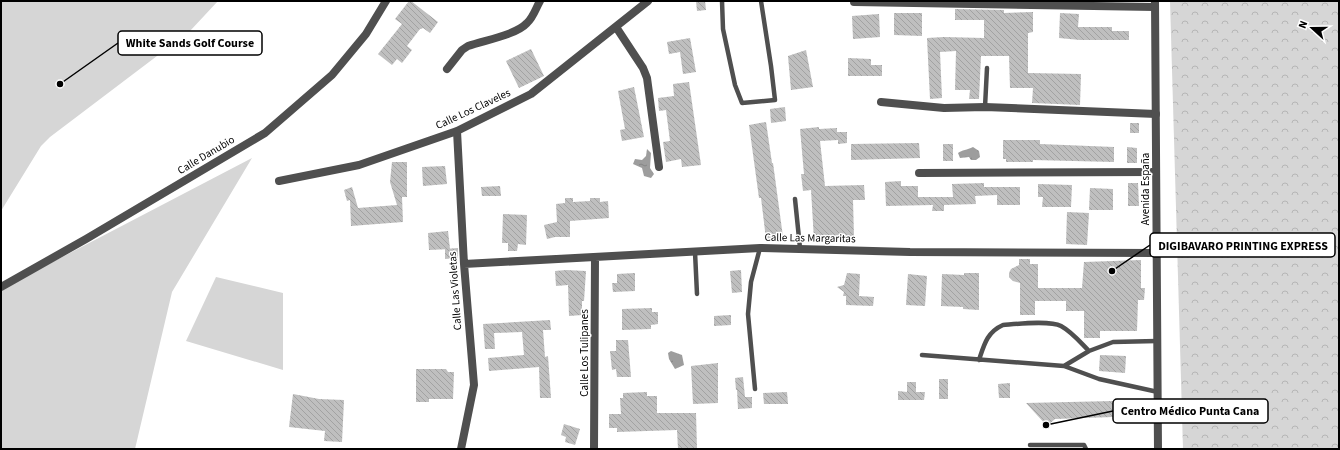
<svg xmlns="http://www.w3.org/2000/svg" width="1340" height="450" font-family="'Source Sans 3',sans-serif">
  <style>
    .grass { fill: #d6d6d6 }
    .forest { fill: url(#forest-crowns) }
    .water { fill: url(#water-ripples) }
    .building { fill: url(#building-back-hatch) }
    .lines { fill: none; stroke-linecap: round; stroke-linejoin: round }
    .service { stroke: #4f4f4f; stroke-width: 4.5 }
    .minor { stroke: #4f4f4f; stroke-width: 8 }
    .tertiary { stroke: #4f4f4f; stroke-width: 8 }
    .labels { text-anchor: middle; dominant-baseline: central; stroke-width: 3; stroke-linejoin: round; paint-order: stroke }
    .street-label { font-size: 11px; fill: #000; stroke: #fff }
    .leader { fill: none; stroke: #000; stroke-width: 1.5 }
    .callout-dot { fill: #000; stroke: #fff; stroke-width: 1.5 }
    .callout { fill: #fff; stroke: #000; stroke-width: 1.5 }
    .callout-label { font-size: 12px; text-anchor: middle; font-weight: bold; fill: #000 }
  </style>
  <defs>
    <pattern id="forest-crowns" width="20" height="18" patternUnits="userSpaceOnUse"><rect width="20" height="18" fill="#d6d6d6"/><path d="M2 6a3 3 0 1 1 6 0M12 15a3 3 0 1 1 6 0" fill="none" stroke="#b6b6b6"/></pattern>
    <pattern id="water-ripples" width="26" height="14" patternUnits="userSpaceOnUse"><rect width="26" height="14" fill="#9d9d9d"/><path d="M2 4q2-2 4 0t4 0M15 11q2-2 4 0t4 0" fill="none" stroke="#858585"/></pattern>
    <pattern id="building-back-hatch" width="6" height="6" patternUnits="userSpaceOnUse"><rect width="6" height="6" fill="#bfbfbf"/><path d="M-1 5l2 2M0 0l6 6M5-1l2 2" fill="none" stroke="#a2a2a2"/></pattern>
  </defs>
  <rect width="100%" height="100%" fill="#fff"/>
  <path class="grass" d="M1,1H218L190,31L50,137L41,146L1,211Z
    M252,158L172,292L135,449H1V289Z
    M216,277L283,293V370L186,341Z"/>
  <path class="forest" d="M1170,1H1339V449H1183Z"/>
  <path class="water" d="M973,147L979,151L980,157L976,160H971L969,157L960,158L958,153C962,150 967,150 973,147Z
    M647,149L651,153L650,168L654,174L651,178L644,176L642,168L633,164L635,159L642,160L646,156Z
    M671,351L682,355L684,365L675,369L669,359L668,353Z"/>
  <path class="building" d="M409,1H411L438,22L430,33L423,28L421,29H420L407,46L412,50L402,63L397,59L392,65L378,54L402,24L395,19Z
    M696,1H705L706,10L697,11Z
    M955,9L1004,10V13L1033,12V32L1028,33V73L1081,74L1080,105L1032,103L1033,88H1010L1009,56H981L979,99H969L970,90H955L956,51L940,52L942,98L930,99L927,38L944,37L984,38V20H955Z
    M894,13H922V36L894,35Z
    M1060,13L1079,14L1078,27H1112V31H1129V40H1080L1059,38Z
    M879,14L880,37L853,39L852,16Z
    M690,38L696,72L683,74L680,52L669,54L667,42Z
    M531,49L544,76L519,88L506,61Z
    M806,50L813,87L791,90L788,56Z
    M848,58L871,59V65H882V76H848Z
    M689,82L701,165L682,167L681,159L666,162L663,142L670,141L666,110L659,111L658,98L674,96L673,84Z
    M634,87L644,137L622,141L620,130L625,129L618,91Z
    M785,107L786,121L771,123L770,109Z
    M766,122L772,163H773L783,237L766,239L761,198H759L749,125Z
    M1130,123H1139V133H1130Z
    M819,127V129L837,128V132H847V143L838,144V140L820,141L825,186L864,185L865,200H853L854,237L833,238V240H814L811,190L803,191L801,174H804L800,129Z
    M1003,140H1040V144L1114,147V162L1033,160V162H1006V159H1003Z
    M919,143L920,158L851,160V144Z
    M943,144H953V161H943Z
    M1127,147L1137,148V163H1127Z
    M392,162H407V197H402L403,222L351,226L350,200L347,201L344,190L352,187L358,208L397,205L390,182Z
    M445,166L447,184L423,186L422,167Z
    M901,181V186H918V197H953L952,184L984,183V187H1020V205H997V195L975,196L976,204L944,205V211H932L933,205L886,206L885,182Z
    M1128,183H1138L1139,206H1128Z
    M1038,184L1072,185L1071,207H1042L1043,197H1038Z
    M500,186L501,196H482L481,187Z
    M1090,188L1113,189V210H1089Z
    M565,198H573V202L590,201V198H600V202L608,201L609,218L570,221V237H555L547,239L544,225L557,222L556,204L565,203Z
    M1067,212L1089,213L1087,245L1066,244Z
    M503,214L527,215L526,245L518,244L517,251H508V243H502Z
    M448,231L450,249L429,250L428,233Z
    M458,248V258L445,259V249Z
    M1019,259H1030V264H1038V288H1082L1084,262L1141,260V288H1145L1144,300H1138L1137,331H1100V338H1084V311H1066V301H1035V315H1020V283L1013,281L1009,277V273L1011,269L1019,265Z
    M566,270L586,271L584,301H582V315L569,316L568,285L556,286L555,271Z
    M741,270L742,292L732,293L730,271Z
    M635,273V291L613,292L612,283H617V274Z
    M847,273L860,274L859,296L874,297L873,306L846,305V296H843L844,292L837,287L844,285Z
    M964,273H979V310L963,309V307L941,306L942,274L964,275Z
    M908,274L927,276L925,306L906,305Z
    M652,308V312H658V324L651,325V329L622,330V309Z
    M731,315V325L714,326V316Z
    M550,320L551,330H543L545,357L548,356L551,398H540L539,367L489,371L488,358L524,355L522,332L494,333L495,349H485L483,324Z
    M616,340H628L631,377H617L616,369L612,370L610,351H616Z
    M1100,355L1126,356L1125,373L1099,371Z
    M718,363V403L693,404L691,366Z
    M416,369H446L448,372H454L453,399H429V402H416Z
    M743,377L745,397H752V408L738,409L737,390H736L735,378Z
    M939,379H948V399H939Z
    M907,382H916V392H925L924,400H898V391L907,392Z
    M1010,383V398H999L998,384Z
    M647,392V396H657V413H696L697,449H678L677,430L617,432V428H609V414H621L620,398H623V393Z
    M787,392L788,404H764L763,393Z
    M293,394L319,399L344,400L342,442L324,441L325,431L289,427Z
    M1113,401V417L1055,419L1047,426L1026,403Z
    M564,424L580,429L575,445L565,442L566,437L561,435Z"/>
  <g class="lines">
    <path class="service" d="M722,1L723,29L735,85L742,103L775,100L771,66L761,1
      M985,107L987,68
      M795,199L800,248
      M695,252L697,294
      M922,355L1064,366L1099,379L1158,392
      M979,360C984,345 987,332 1003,325C1016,324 1050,320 1061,326C1072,332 1080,342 1089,351
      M1064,366L1089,351L1113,342L1157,341
      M755,389L748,314L751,282L760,248
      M1030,445H1084L1086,449"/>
    <path class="minor" d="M854,2L1155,7
      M616,27L643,68L647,78L659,167
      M447,69L462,50L468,46C485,40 516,35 527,23C533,18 536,8 540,1
      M881,102L944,108L985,107L1156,114
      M457,131L464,264L474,385L461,449
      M919,173L1156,172
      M279,181L359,165L457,131L531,94L648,1
      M464,264L760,248L910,252L1157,253
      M1,287L86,239L265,133L332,75L366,34L386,1
      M594,449L595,257"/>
    <path class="tertiary" d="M1155,1L1158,449"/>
  </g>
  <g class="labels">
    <g class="street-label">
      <text transform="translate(473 109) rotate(-25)">Calle Los Claveles</text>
      <text transform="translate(206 155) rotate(-31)">Calle Danubio</text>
      <text transform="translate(1145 189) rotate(-90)">Avenida España</text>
      <text transform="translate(810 238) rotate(1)">Calle Las Margaritas</text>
      <text transform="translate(455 291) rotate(-94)">Calle Las Violetas</text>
      <text transform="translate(584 353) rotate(-90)">Calle Los Tulipanes</text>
    </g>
  </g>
  <path class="leader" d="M60 84L118 43M1112 271L1150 245M1046 425L1113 411"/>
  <g class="callout-dot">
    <circle cx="60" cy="84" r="4"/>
    <circle cx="1112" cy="271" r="4"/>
    <circle cx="1046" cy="425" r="4"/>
  </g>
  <g class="callout">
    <rect x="118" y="31" width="144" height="24" rx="4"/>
    <rect x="1150" y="233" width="185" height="24" rx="4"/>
    <rect x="1113" y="399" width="155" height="24" rx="4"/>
  </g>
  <g class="callout-label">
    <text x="190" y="47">White Sands Golf Course</text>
    <text x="1243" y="250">DIGIBAVARO PRINTING EXPRESS</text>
    <text x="1190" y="415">Centro Médico Punta Cana</text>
  </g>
  <rect width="1340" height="450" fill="none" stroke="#000000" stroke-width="4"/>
  <g transform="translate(1312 28) rotate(291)" stroke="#ffffff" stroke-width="3" paint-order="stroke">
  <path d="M0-3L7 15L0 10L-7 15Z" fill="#000000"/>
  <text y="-6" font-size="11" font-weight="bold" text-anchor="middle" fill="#000000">N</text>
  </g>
</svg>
